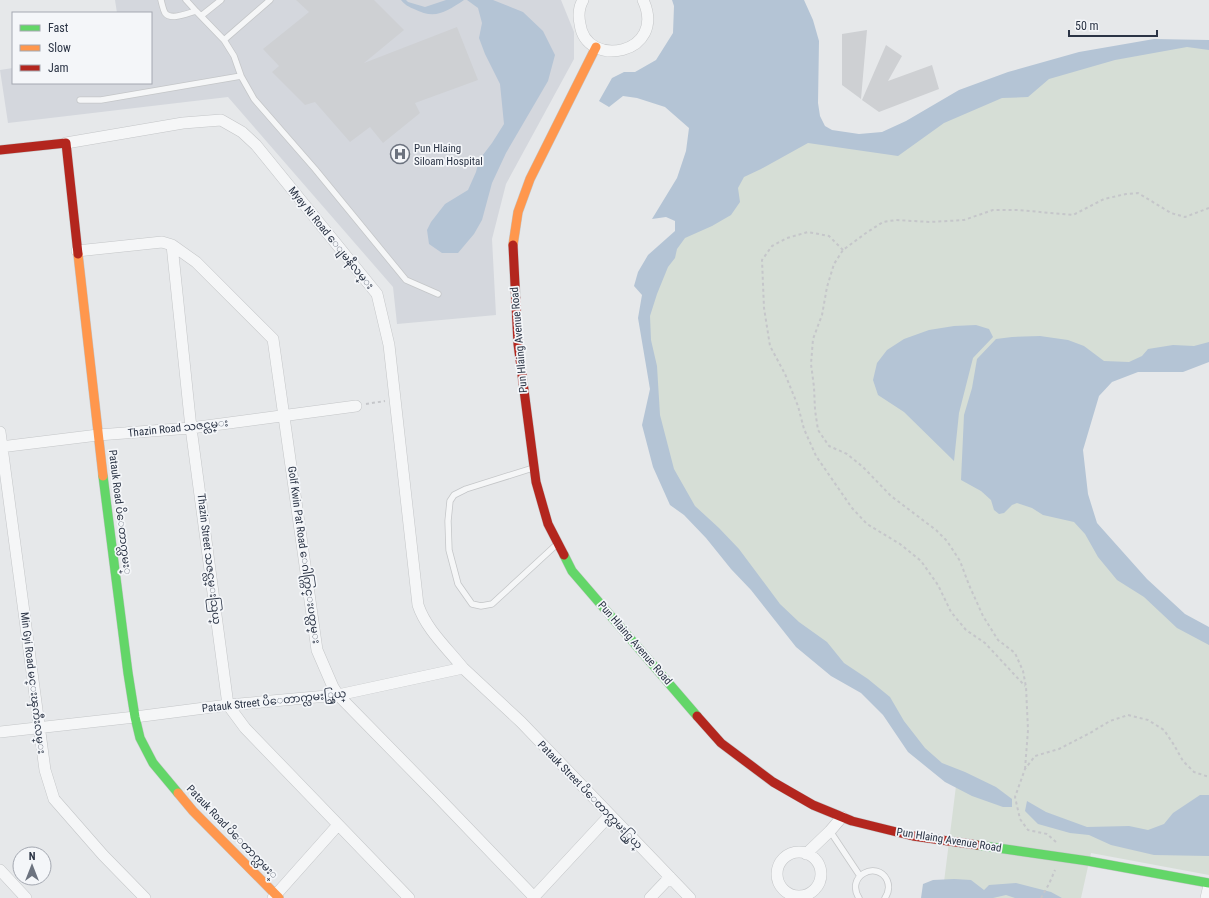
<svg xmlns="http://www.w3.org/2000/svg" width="1209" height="898" font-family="'Roboto Condensed','Noto Sans Myanmar',sans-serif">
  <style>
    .built { fill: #d4d7dd }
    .green { fill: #d6ded6 }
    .water { fill: #b4c4d5 }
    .building { fill: #ced0d3 }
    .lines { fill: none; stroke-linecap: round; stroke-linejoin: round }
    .lane-casing { stroke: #c4c6c8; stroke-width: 7 }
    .street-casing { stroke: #c4c6c8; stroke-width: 12 }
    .fast-casing { stroke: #c4c6c8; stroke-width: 10 }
    .slow-casing { stroke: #c4c6c8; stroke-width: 10 }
    .jam-casing { stroke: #c4c6c8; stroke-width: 10 }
    .path { stroke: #c5c6ca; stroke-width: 2; stroke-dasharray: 3 3; stroke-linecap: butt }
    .lane { stroke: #f5f6f7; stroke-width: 5.5 }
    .street { stroke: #f5f6f7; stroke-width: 11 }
    .fast { stroke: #63d668; stroke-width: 9 }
    .slow { stroke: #ff974d; stroke-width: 9 }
    .jam { stroke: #b3261e; stroke-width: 9 }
    .labels { text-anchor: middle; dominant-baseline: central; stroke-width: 3.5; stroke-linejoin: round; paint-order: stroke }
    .poi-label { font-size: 11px; fill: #2b3445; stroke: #f4f6f9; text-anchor: start }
    .street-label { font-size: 11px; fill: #2b3445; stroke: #f4f6f9 }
  </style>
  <rect width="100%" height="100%" fill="#e6e8ea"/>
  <path class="built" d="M115,0H561L574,32V59L506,184L492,239L496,315L397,324L393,287L228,97L8,123L0,70L13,68V83H151V13H117Z"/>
  <path class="green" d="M1156,45H1209V351L1082,379L1076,508L1109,555L1209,634V875L1091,853L1081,898H942L957,778L919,754L874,698L804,637L682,502L654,434L644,321L716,140L890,142L1012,81Z"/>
  <path class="water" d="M401,0H406L408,2L425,7L446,0H464C446,12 435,20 414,9C409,7 405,5 401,0Z
    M467,0H493L523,12L543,31L555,55L548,81L506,153L492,183L482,220L474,234L458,253H442L429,244L427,230L431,222L445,204L468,190L476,172L479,160L492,143L504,124L500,84L485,54L479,38L482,23L478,8Z
    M672,0H804L813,20L819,41L818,103L820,116L825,126L832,130L859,134L882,132L906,121L959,90L1008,72L1079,52L1154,39L1209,40V50L1187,47L1115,60L1049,79L1028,97L1002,98L944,123L898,156L808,143L761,169L744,177L738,188L740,202L731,215L712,226L685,238L677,249L675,258L668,267L657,294L650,316L651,340L657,366L660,415L674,469L695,506L719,528L739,549L780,604L799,622L827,642L844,663L868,679L890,697L904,721L925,748L942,763L965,772L996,787L1012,799V807H1003L972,796L945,782L908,752L883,715L861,693L831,676L796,647L751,590L731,569L706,538L684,515L670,505L653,467L642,425L650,389L638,318L642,295L634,286L638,272L648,255L675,231V221L666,217L652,219L677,178L686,151L689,128L665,107L637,98L623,96L609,107L599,101L612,78L624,72H635L656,60L673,33L674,6Z
    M976,325L989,329L993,337L973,358L959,413L954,461L904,412L878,395L873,380L877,363L887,350L904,339L929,330L954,326Z
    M1040,336L1068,340L1084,346L1104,361L1129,362L1142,356L1148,349L1173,345L1194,346L1209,342V362L1183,372H1138L1112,382L1099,396L1083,450L1088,494L1097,523L1147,579L1185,614L1209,627V645L1177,628L1144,597L1117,580L1098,557L1085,534L1074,522L1043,515L1032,508L1017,503L1012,505L1004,513L999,514L994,510L991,500L981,491L961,480L964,415L972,388L977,359L996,339L1012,337Z
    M1200,795H1209V856L1154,855L1111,845L1089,835L1070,833L1038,824L1025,811L1027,801L1046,812L1087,827L1129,826L1148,830L1164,824L1173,813Z
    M954,879L971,880L984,890L989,885L1016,883L1051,892L1062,898H1015L1006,895L993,898H921L923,884L933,880Z"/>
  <path class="building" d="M296,0H374L404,30L364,63L457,27L478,80L415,103L420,113L383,143L370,127L350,142L315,102L305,105L272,72L279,66L263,49L309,12Z
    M867,30L861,99L842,85V34Z
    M886,45L902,56L888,81L932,65L939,89L879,112L862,100Z"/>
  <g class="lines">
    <g class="lane-casing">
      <path id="lane" d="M161,0C162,4 163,9 165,13C171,21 188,13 196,11L224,40L234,56L241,76
        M186,0L196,11
        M201,16L221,0
        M224,40L270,0
        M80,100H101L241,76L254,99L315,169L406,280L438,294
        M533,468L466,489L454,495L450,501L448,521L449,550L458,584L472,604L481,606L492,604L556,545
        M830,831L860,876
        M859,898C845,876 877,860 887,880C890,887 889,892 885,898"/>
    </g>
    <g class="street-casing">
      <path id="street" d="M583,0C579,7 578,15 580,24C586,70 668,54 643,0
        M66,143L183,123L221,120L242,132L256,145L377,294L389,345L418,605C426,629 447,648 463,668
        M172,245L196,262L273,339L317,650L333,687L338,695L437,796L534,897
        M77,251L162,242L172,245L191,428L228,705L245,728L409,898
        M0,432L45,770L54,799L103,855L145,898
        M0,447L98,435L191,428L356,406
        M0,732L135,717L228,705L338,695L463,668L521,722L690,898
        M777 874a22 22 0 1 1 44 0a22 22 0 1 1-44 0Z
        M806,854L830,831L842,817
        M0,870L26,898
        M273,898L338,825
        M533,898L610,815
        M650,898L670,877
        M1206,898L1209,885"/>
    </g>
    <g class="fast-casing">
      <path id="fast" d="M103,476L128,673L135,717L140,738L153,763L178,793
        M564,555L572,571L697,716
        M977,845L1088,861L1209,883"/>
    </g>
    <g class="slow-casing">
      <path id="slow" d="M513,245L518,212L530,179L596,47
        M78,254L103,476
        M178,793L193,811L279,898"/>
    </g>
    <g class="jam-casing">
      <path id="jam" d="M0,150L66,143L78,254
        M513,245L518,344L536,482L548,524L564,555
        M697,716L721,743L773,782L813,805L852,821L913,836L977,845"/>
    </g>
    <path class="path" d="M843,250L829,236L808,232L787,238L772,246L762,260L764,308L770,346L785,374L798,406L804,429L816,456L852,508L867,524L900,544L921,561L938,585L951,612L966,630L985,643L1025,686
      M366,404L385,401
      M1025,769L1028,730L1026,687L1023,671L1015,653L998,640L983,616L969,585L960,561L947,541L936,530L891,496L863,467L847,454L829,446L818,430L815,410L814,387L811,364L813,339L822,315L827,287L834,264L843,250L866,233L883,222L896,220L930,222L964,220L993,210H1018L1073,215L1104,199L1126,194L1138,193L1171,213L1185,217L1209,208
      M1056,842L1047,834L1028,830L1020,819L1015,797L1025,769L1035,756L1059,749L1090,733L1110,721L1128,715L1148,720L1164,730L1174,745L1183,761L1194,772L1209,777
      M1041,898L1049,884L1055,870"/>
    <use href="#lane" class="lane"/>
    <use href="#street" class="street"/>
    <use href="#fast" class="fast"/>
    <use href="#slow" class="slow"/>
    <use href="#jam" class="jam"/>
  </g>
  <defs>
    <g id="hospital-ring" transform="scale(1)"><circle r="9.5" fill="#f4f6f9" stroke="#6c737f" stroke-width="1.5"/><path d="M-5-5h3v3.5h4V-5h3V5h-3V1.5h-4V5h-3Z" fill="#6c737f"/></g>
  </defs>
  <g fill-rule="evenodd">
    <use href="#hospital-ring" x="400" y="154"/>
  </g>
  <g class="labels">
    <g class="poi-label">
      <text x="414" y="148">Pun Hlaing<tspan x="414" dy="13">Siloam Hospital</tspan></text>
    </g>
    <g class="street-label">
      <text transform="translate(331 238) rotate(51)">Myay Ni Road ေျမနီလမ္း</text>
      <text transform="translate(519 340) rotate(-95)">Pun Hlaing Avenue Road</text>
      <text transform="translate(178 428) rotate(-6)">Thazin Road သဇင္လမ္း</text>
      <text transform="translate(120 512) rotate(83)">Patauk Road ပိေတာက္လမး္</text>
      <text transform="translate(304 555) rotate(82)">Golf Kwin Pat Road ေဂါက္ကြင္းပတ္လမ္း</text>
      <text transform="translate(209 559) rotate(83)">Thazin Street သဇင္လမ္းသြယ္</text>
      <text transform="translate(635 643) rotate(49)">Pun Hlaing Avenue Road</text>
      <text transform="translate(33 683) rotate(83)">Min Gyi Road မင္းၾကီးလမ္း</text>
      <text transform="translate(274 701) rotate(-6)">Patauk Street ပိေတာက္လမး္သြယ္</text>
      <text transform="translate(590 795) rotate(46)">Patauk Street ပိေတာက္လမး္သြယ္</text>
      <text transform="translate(232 832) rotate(46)">Patauk Road ပိေတာက္လမး္</text>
      <text transform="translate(949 840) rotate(9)">Pun Hlaing Avenue Road</text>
    </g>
  </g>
  <rect x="12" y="12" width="140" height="72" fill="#f4f6f9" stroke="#a4a8b1"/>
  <rect x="20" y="25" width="20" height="6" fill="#63d668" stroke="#a4a8b1"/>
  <text x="48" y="32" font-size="12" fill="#2b3445">Fast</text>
  <rect x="20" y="45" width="20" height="6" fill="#ff974d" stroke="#a4a8b1"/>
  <text x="48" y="52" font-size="12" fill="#2b3445">Slow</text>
  <rect x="20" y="65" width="20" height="6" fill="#b3261e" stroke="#a4a8b1"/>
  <text x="48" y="72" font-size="12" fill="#2b3445">Jam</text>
  <g transform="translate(32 866)"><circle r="19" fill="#f4f6f9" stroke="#a4a8b1"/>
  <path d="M0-3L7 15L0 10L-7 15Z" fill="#6c737f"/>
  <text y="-6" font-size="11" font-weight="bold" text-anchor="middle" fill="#2b3445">N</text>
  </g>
  <path d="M1069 30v6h88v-6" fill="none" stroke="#2b3445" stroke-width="2"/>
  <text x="1075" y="30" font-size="12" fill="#2b3445" stroke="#f4f6f9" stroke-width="3" paint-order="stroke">50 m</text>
</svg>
